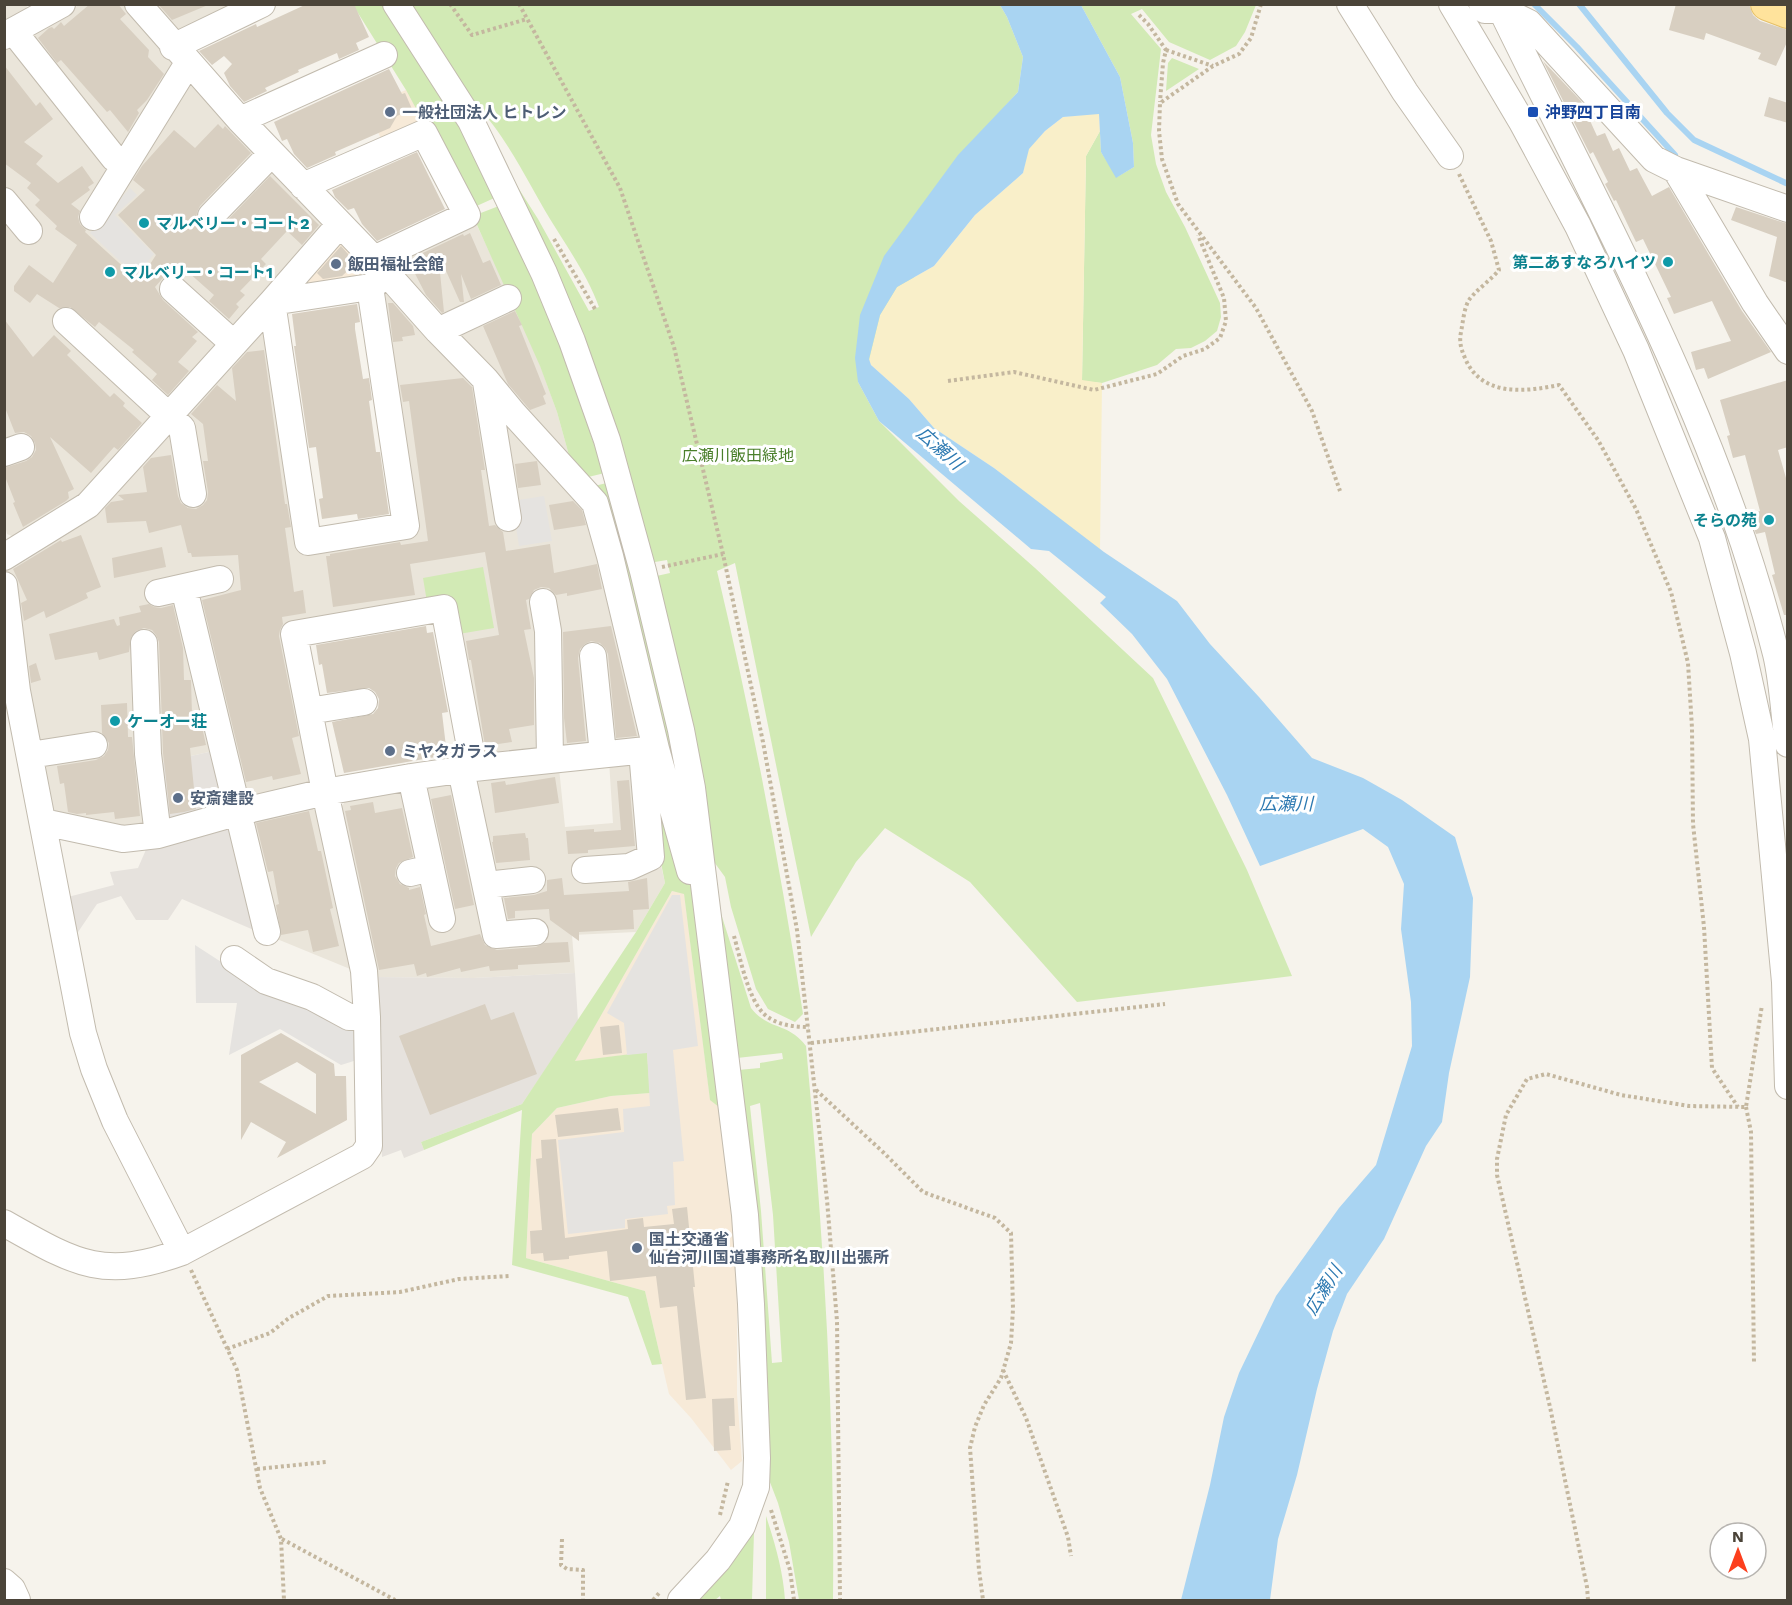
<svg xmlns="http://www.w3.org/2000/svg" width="1792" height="1605" font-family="'Work Sans','Noto Sans JP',sans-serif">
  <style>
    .residential { fill: #eae5da }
    .commercial { fill: #f7ead8 }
    .industrial { fill: #e6e2dd }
    .green { fill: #d2eab5; fill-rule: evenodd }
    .sand { fill: #f9efc9 }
    .parking { fill: #e5e3e0 }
    .water { fill: #a9d4f2 }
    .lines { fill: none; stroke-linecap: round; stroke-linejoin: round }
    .stream { stroke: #a9d4f2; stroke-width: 6 }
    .building { fill: #d8cfc1; fill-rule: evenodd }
    .minor-casing { stroke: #c2bbae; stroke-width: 28 }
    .major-casing { stroke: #e6c16a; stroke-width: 34 }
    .path { stroke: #c4b79f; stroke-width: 4; stroke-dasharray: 3 3; stroke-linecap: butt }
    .minor { stroke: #fff; stroke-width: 26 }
    .major { stroke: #ffe39c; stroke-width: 32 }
    .service-dot { fill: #5c6f8a; stroke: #fff; stroke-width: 2 }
    .transit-dot { fill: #1a4fb4; stroke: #fff; stroke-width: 2 }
    .culture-dot { fill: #0f9aa8; stroke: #fff; stroke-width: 2 }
    .labels { text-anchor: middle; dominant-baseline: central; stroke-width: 6; stroke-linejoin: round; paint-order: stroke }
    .service-label { font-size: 16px; font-weight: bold; fill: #4e5e75; stroke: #fff; text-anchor: start }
    .transit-label { font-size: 16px; font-weight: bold; fill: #164399; stroke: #fff; text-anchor: start }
    .culture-label { font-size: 16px; font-weight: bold; fill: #0d838f; stroke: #fff; text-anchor: start }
    .park-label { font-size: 16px; fill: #4a7f2a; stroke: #fff }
    .water-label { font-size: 18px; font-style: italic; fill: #2e7ab2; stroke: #fff }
  </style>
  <rect width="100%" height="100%" fill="#f6f3ec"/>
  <path class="residential" d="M127,4L332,224L221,340L158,419L86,497L22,540L7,534L5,525L4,211L38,231L5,187V47L17,50L31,42L36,29L79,5Z
    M5,5H27L25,17L5,27Z
    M148,5H249L180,37Z
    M474,219L509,294L440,321L388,263Z
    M393,288L480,381L499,419L505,413L587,501L643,734L639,743L618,745L594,736L585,748L489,758L478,751L452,597L288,626L316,774L308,786L254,799L242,792L174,595L213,751L160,763L149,825L120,831L51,814L16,639L6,571L13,561L180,414L262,322L306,547L414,532L379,295Z
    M513,303L540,365L557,412L570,459L457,335Z
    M609,761H629L639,769L665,883L636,932L572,935L575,973L473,978L376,977L338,812L346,800L401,788L422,878L418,782L441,778L459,790L501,926L497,877L472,788L486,776L559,768L565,827L613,823Z
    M306,805L321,814L355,971L277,939L250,830L257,815Z"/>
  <path class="commercial" d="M406,90L426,127L384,145L366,107Z
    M337,236L360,254L363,280L292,294Z
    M672,891L684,893L710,1099L724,1111L731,1180L737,1307V1394L742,1461L731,1470L691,1418L669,1394L645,1291L526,1258L532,1134L557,1108L611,1096L649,1093L647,1052L574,1062Z"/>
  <path class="industrial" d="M213,751L229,805L174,821L165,814L160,763Z
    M232,824L256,931L182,899L168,920H136L121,896L97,904L74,938L68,897L114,885L110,872L138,868L148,845Z
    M575,973L578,1021L522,1104L421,1142L424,1150L404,1158L401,1150L382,1157L376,977L473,978Z"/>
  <path class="green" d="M353,5H390L501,195L470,209L406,90Z
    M408,5H1000L1007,17L1023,57L1018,92L1006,105L858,382L879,421L959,501L1035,568L1153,678L1247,870L1292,976L1077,1002L970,882L885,828L856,862L811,937L735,563L717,571C752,718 780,865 803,1014L795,1022L768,1009L756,989L731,907L725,877L709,855L652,577L670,573L667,560L649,563L496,153L538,219L589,311L599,307C588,276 567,247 550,219C528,182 504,132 474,103Z
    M1081,5H1256L1245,32L1236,46L1210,60L1169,42L1142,9L1131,14L1161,49L1151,135L1156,164L1166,192L1185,227L1220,303L1221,317L1217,331L1205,341L1191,348L1176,349L1157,365L1102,383L1082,381L1086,156L1100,131L1101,152L1117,177L1134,167L1133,143L1120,77Z
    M1172,58L1199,69L1166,91L1168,63Z
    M504,204L533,265L598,456L609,472L584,478L570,459L557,412L540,366L473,216Z
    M611,482L639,577L698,870L590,487Z
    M483,567L494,628L459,634L452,598L427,602L423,578Z
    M652,763L688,880L695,895L724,1111L710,1100L684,894L672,891L575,1061L647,1052L650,1093L611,1096L557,1108L532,1134L526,1258L645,1291L662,1364L652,1365L628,1297L512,1265L522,1110L424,1150L421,1142L522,1104L636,932L665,883L660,858Z
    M717,901L751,1008C769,1031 788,1022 806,1046C823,1230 835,1416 833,1600H799L789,1542L778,1503L763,1464L738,1070L760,1068V1063L783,1059L782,1053L737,1058ZM760,1103L773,1215L782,1362L772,1363L761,1211L750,1106Z
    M766,1516C775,1544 783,1570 785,1600H766Z
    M754,1532L752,1600H721L720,1596L715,1600H689Z"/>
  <path class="sand" d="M1099,113L1100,131L1086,156L1082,380L1102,383L1100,550L994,468L934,428L909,399L871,365L869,360L880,315L897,287L934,266L975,215L1023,173L1028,149L1045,131L1063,117Z"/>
  <path class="parking" d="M130,188L137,195L115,215L154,254L136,276L90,233Z
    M544,496L552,541L519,546L512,501Z
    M672,895H680L698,1046L673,1050L684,1161L673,1162L675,1205L667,1206L668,1214L625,1219V1228L568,1234L558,1140L624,1132L623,1109L650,1106L647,1053L627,1055L624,1023L607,1013Z
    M195,945L263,989L356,1024L357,1060L341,1065L280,1029L229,1055L237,1003H196Z"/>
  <path class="water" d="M1000,5H1081L1120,77L1133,143L1134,167L1116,178L1101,152L1099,114L1063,117L1045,131L1029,149L1023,173L975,215L934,266L897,287L880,315L869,359L871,365L909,399L934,428L994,468L1104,552L1177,601L1210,644L1259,697L1312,758L1363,778L1402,800L1455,837L1473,898L1470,977L1449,1073L1442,1122L1426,1146L1384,1239L1347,1294L1333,1331L1317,1389L1297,1475L1278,1539L1270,1600H1181L1210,1485L1224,1417L1239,1373L1276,1296L1339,1208L1376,1165L1412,1046L1411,1002L1401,929L1404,884L1388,847L1363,829L1260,866L1227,795L1167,679L1132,634L1100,603L1106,597L1049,551L1031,549L879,421L858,382L855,358L860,315L884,256L958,155L1018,92L1023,57L1007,17Z"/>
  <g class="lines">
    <path class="stream" d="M1534,4L1577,47L1675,155
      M1579,4L1667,113L1694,140L1788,184"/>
  </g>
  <path class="building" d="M90,4H118L126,14L120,19L149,50L148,57L164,74L147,100L137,110L139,113L128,132L110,110L107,112L61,60L57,63L38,38L49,28L52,27L54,29L61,22L64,26Z
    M158,4H208V5L172,20Z
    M307,4H354L369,37L356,43L359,50L339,59L337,53L298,70L299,72L265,88L267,91L244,102L230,86L224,73L232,64L224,56L212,65L199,51L256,24L257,27Z
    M1676,4H1749L1753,15L1760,21L1788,30V40L1776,66L1758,59L1761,53L1706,33L1704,40L1669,30Z
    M1543,61L1581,101L1597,136L1605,133L1613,151L1619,148L1630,171L1637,168L1652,196L1669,187L1742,311L1771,352L1708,379L1704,368L1696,370L1691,352L1731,341L1712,301L1674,314L1667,298L1671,297L1643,239L1636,242L1616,200L1614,201L1605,184L1608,182L1593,152L1590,154Z
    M4,65L36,106L40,102L53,119L24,142L43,156L36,164L58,183L82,166L94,183L88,187L90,190L71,204L80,211L78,217L80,224L86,230L85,232L139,281L156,255L118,215L145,190L133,180L142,166L174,130L195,148L218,124L223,129L225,126L251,153L200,206L197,212L196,220L201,227L207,230L215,231L221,227L270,176L319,225L302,245L287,231L261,259L266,264L240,291L245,295L236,304L239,307L229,319L209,301L214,295L179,264L162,279L155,287L163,300L198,332L192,337L197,341L178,362L189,371L168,395L152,380L157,374L132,352L134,350L99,322L95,327L70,307L59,308L37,294L30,303L14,291V286L29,265L53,283L77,245L55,229L57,226L35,205L40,200L27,188L31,183L4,163Z
    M389,69L402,94L405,93L412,109L397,116L390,128L335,152L336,155L307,168L294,154L287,139L282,141L274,122Z
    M1769,97L1788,103V123L1764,116Z
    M417,152L445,209L377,241L362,224L354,208L348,210L335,197L332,190Z
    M1736,207L1788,224V283L1769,276L1777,237L1731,220Z
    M470,233L483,263L490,260L501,285L471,299L461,274L464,302H460L438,253L444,312L442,313L426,295L408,260L463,234L464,236Z
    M341,246L356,263L342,276L323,279L317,273Z
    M388,303H393L413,326L415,335L402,337L403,341L393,342Z
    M357,304L360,322L355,323V329L363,379L369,378L372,400L369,401L376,452H380L389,514L358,519L357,514L322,519L319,499L323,498L316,447L309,448L294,346H296L292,314Z
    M515,311L522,325L519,326L546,394L543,396L546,404L530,410L508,384L483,326Z
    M4,319L33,357L54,335L71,351L67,355L110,397L114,393L125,403L123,406L142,423L118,450L114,447L91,473L50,437L74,489L68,492L69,498L66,501L23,527L13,503L15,502L4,474V468L26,461L32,457L36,450L35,443L31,436L24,432L15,433L4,405Z
    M264,350L285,504H287L291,527L285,528L294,592L303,590L306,613L282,617L283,624L280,630L279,636L299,736L292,738L301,774L273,780L272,776L246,782L202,600L241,590L238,555L192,557L191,553H188L181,525L149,533L146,521L107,523L105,508L111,502L124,500L118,495L147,492L143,467L151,458L171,455L178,496L181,503L188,508L196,509L203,505L207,500L208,492L203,461H208L203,424L191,414L217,385L236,401L232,368L247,352Z
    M463,378L472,387L485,470H481L489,526L495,525L503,532L506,551L550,544L554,573L597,564L602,589L567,596V593L556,595L549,588L541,587L534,590L529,599L526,600L531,629L524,630L534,678V725L509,729L512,742L485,746L471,660H469L466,641L499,635L485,552L410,564L415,595L333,607L326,556H330V554L400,542L401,545L428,541L409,401L403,402L400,385Z
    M1788,380V447L1778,450L1788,485V615H1784L1772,575L1775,574L1765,532L1756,534L1749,514L1760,511L1745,455L1733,458L1727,436L1730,435L1720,400Z
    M537,461L541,485L518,488L515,464Z
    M573,501L582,510L586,525L554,530L549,505Z
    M81,535L101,587L86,593L88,598L46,618L44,611L24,621L21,603L27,600L13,569L61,540L62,542Z
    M162,547L166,567L114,578L112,558Z
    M149,604L154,607L161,608L173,605L183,648L184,680H191L192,715L199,713L206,745L190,748L196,809L184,812L170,814L163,753L159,642L156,635L152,630L144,628L136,631L131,637L129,652L99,660L97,652L55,660L49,634L114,619L117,626L120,625L119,617L141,612L139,606Z
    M426,626L427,633L433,632L448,712L442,713L447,755L344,773L332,722L373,714L378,708L379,699L375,692L369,688L327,693L322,664L319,665L316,645Z
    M611,626L637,736L616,738L608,654L605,648L600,643L591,641L585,644L580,649L578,658L586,741L567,743L564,718L563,632Z
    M36,663L41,680L31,683L29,666Z
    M127,703L128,737H132L140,816L115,819L114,812L86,815V813L77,814L68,812L64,783L60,784L57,766L96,760L104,756L108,750L109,743L102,733L101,705Z
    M555,777L559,803L495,813L491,783L505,781L506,785Z
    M629,780L635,846L588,850V853L568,854L566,831L594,829V832L621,830L617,781Z
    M451,795L474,905L455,909L431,799Z
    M373,802L375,813L402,808L413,857L399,863L396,868L395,876L400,884L409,888V890L420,887L426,914L424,915L431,946L480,934L485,945L497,950L536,947L544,943L568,942L570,962L518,965V969L490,971L489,966L461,972L460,968L427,977L426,973L417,976L414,964L379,970L345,811L351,810L350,806Z
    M309,811L318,851H321L333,908L330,909L339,946L313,952L308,930L281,935L276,905L279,904L273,871L268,872L256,823Z
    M525,833L526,838H528L530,860L496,863L492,842H493V836Z
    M562,878L564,895L629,891L628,882L647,878L649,909L633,910L634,929L579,932V941L550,920L549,909L515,911V918L508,919L504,898L534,895L547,891V880Z
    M485,1004L491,1020L514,1012L537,1074L430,1115L399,1036Z
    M619,1025L622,1053L603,1055L600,1027Z
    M281,1033L334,1064L335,1076H346L347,1120L277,1158L286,1142L251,1122L241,1140V1055ZM297,1062L316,1074V1114L259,1082Z
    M618,1108L621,1130L558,1137L555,1115Z
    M556,1139L565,1238L628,1229L627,1220L643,1218L644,1227L674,1224L672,1209L687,1207L695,1287H693L706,1398L686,1400L677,1306L660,1308L656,1276L610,1281L607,1251L569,1256V1259L544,1261L543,1253L531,1254L530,1231L542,1230L536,1159L542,1158L541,1140Z
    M734,1398L735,1426H729L731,1450L714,1451L712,1399Z"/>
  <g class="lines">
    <g class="minor-casing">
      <path id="minor" d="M396,4L471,121L544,273L572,341L607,440L643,571L681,730L692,788L745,1215L751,1304L757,1458L756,1487L742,1526L718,1560L681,1600
        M1350,4L1405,92L1450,156
        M1452,4L1522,122L1578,226L1636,350L1712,538L1743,653L1762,739L1785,982L1788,1086
        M1482,4L1485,10L1501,9L1529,23L1654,159L1676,170L1788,209
        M1501,9C1603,219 1720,426 1776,654C1783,683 1784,715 1788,744
        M14,32L114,158
        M4,36L62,4
        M173,47L262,4
        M240,120L384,55
        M1676,170L1755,303L1788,351
        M303,186L424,133L467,215L374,259
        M4,201L29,231
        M211,216L272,153
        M93,217L188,63
        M340,224L272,302L308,542L406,526L370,287
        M173,289L234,344
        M66,321L182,428L193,494
        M438,331L508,298
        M486,382L508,518
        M4,453L21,447
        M4,557L88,505L272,302L370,287L384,277
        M4,585L17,691L83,1033L94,1069L115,1121L182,1252
        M184,588L267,932
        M158,593L220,579
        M543,602L548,631L550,760
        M144,643L148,754L158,835
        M593,656L603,754
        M309,711L364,702
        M656,749L690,871
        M30,755L94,745
        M461,770L496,935L535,932
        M411,777L442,919
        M43,822L123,839L158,835L239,812L325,792L411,777L474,768L656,749L610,556L595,503L513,413L485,379L438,331L374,259L240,120L138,4
        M585,870L629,867L651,857L642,751
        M410,873L431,868
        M486,885L532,880
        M234,959L266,981L312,997L349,1017H367
        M4,1223C75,1263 102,1281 182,1252L362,1156L369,1146L367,1017L364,971L325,792L294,634L444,608L474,768
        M4,1582L12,1589L17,1600"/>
    </g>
    <g class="major-casing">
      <path id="major" d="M1767,4L1788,12"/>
    </g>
    <path class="path" d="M450,4L472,35L527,19
      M519,4L620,188L674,347L723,554L763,742L797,930L827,1200L837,1321L840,1600
      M1261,4L1251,38L1239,54L1213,66L1160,103L1159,131L1162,159L1178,204L1256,308L1312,411L1340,491
      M1139,15L1148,24L1166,50L1163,63L1160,102
      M1166,50L1213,66
      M1459,174L1491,241L1499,270C1491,280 1475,291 1469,300C1464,308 1463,322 1461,332C1459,342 1461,349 1465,358C1481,397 1525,392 1559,385L1598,440L1636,509L1671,592L1688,663L1692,728L1693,824L1704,927L1712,1068L1738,1107
      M554,239L595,309
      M948,381L1014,372L1094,390L1157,374L1183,356L1205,349L1220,338L1226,321L1224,298L1198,235
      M662,567L723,554
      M734,936C740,957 748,999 764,1014C776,1025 794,1027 809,1027
      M811,1043L1165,1004
      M816,1090L884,1153L923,1192L995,1218L1011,1233L1013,1309L1011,1343L1001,1378L984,1405L975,1427L970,1448L979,1570L983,1600
      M1746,1107L1751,1132L1754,1363
      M191,1270L237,1370L260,1488L281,1539L284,1600
      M227,1349L270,1333L289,1318L328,1296L400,1292L459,1279L509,1276
      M1003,1370L1026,1418L1068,1537L1071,1556
      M257,1469L326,1462
      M771,1510L790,1570L794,1600
      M720,1515L728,1481
      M282,1539L395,1600
      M562,1539L561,1565L567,1569L583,1570V1600
      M653,1600L660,1592
      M1588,1600L1587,1587L1550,1407L1497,1175V1159L1506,1115L1527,1079L1546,1074L1621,1095L1689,1106L1746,1107L1762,1005"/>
    <use href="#minor" class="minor"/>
    <use href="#major" class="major"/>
  </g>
  <g class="service-dot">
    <circle cx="390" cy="112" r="6"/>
    <circle cx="336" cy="264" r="6"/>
    <circle cx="390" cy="751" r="6"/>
    <circle cx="178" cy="798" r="6"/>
    <circle cx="637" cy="1248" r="6"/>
  </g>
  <rect class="transit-dot" x="1527" y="106" width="12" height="12" rx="3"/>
  <g class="culture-dot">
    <circle cx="144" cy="223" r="6"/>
    <circle cx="1668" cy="262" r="6"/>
    <circle cx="110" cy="272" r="6"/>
    <circle cx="1769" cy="520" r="6"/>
    <circle cx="115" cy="721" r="6"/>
  </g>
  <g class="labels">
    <g class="service-label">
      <text x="402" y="112">一般社団法人 ヒトレン</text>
      <text x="348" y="264">飯田福祉会館</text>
      <text x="402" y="751">ミヤタガラス</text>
      <text x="190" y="798">安斎建設</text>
      <text x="649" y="1239">国土交通省<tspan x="649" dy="18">仙台河川国道事務所名取川出張所</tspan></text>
    </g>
    <g class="transit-label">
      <text x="1545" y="112">沖野四丁目南</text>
    </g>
    <g class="culture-label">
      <text x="156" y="223">マルベリー・コート2</text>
      <text x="1656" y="262" text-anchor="end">第二あすなろハイツ</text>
      <text x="122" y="272">マルベリー・コート1</text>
      <text x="1757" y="520" text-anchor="end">そらの苑</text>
      <text x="127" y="721">ケーオー荘</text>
    </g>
    <g class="park-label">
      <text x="738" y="455">広瀬川飯田緑地</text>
    </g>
    <g class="water-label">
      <text transform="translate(940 448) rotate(42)">広瀬川</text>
      <text x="1286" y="803">広瀬川</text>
      <text transform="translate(1323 1290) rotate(-58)">広瀬川</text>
    </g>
  </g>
  <rect width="1792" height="1605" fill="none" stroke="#4b4439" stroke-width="12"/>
  <g transform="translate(1738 1551)"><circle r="28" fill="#ffffff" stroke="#b7b4b0" stroke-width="1.5"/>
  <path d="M0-4.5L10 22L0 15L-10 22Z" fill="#fc3f1d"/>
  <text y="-9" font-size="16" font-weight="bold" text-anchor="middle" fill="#4b4439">N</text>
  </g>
</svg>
